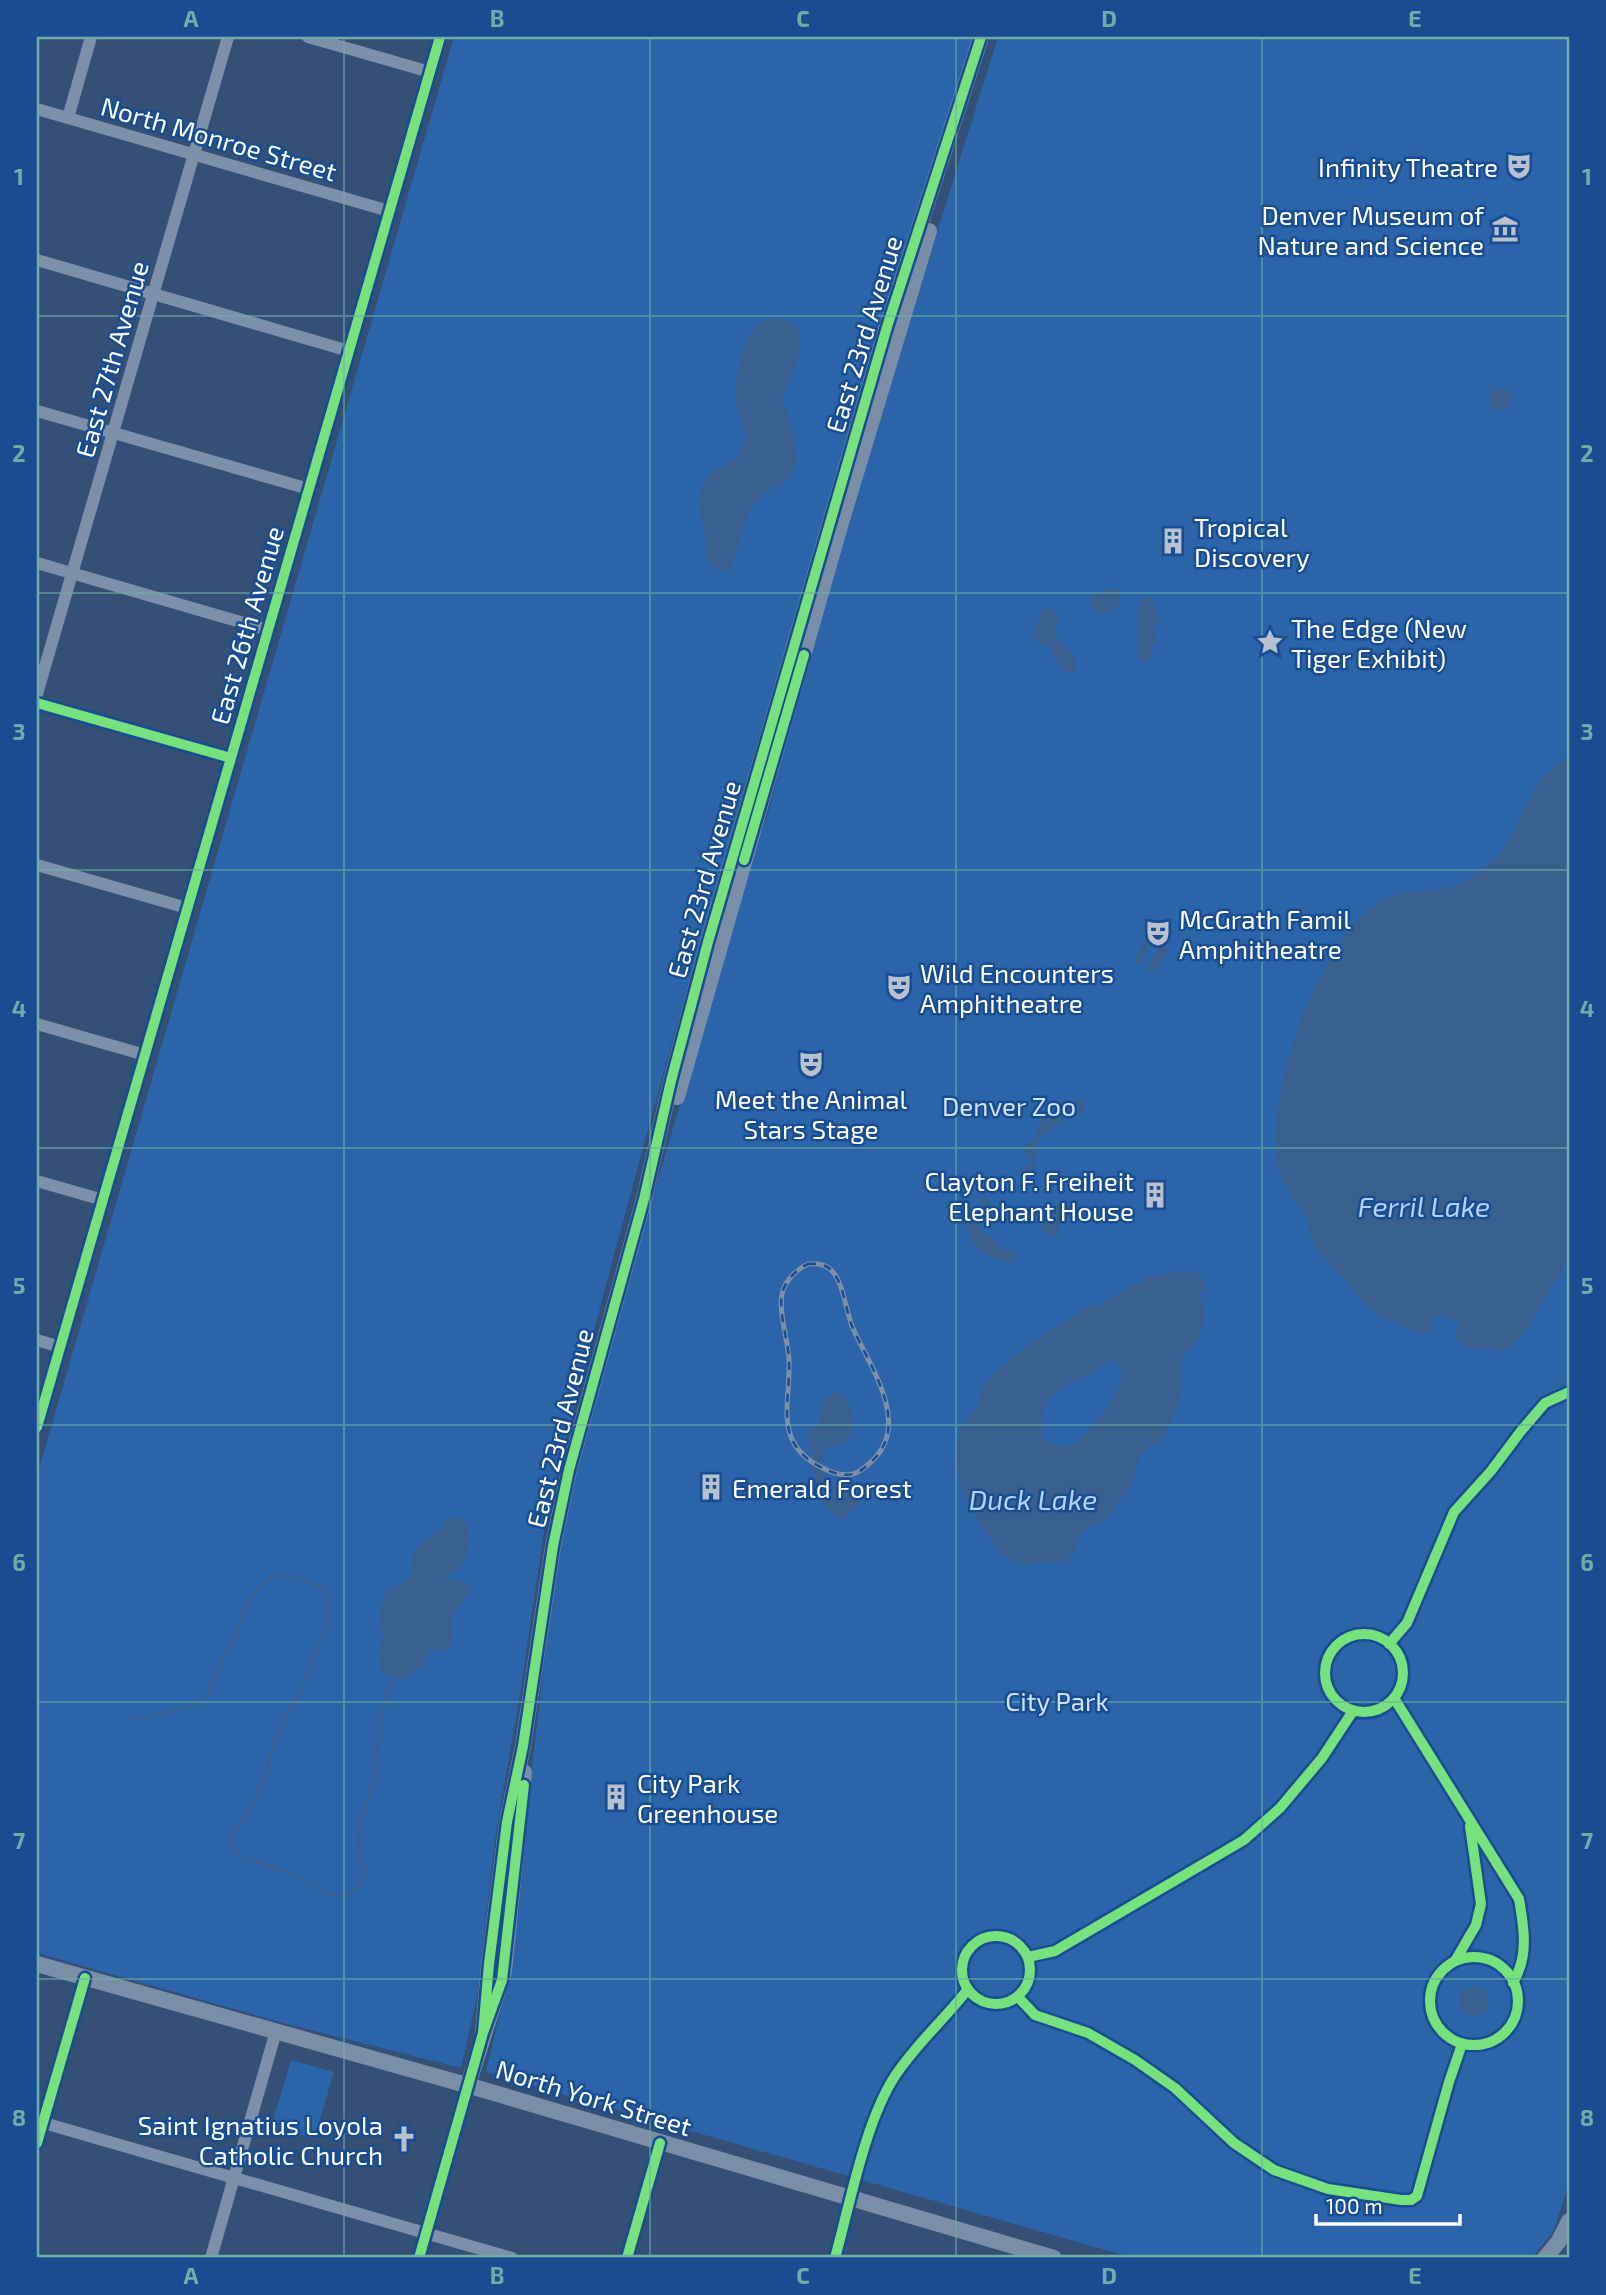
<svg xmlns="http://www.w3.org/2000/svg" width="1606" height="2295" font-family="'Exo 2',sans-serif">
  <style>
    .green { fill: #2b64a9 }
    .water { fill: #395f8f; fill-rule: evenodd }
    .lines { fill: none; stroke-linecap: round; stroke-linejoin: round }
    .stream { stroke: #395f8f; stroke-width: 2.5 }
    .minor { stroke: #7c90a9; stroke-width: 12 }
    .major { stroke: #7b8ea8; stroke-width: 16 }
    .rail-casing { stroke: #7c90a9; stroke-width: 5 }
    .rail { stroke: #184d92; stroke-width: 2.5; stroke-dasharray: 8; stroke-linecap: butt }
    .cycleway-casing { stroke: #184d92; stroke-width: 15 }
    .cycleway { stroke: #77e17e; stroke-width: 10 }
    .grid { fill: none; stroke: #6fada8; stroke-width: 2; stroke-opacity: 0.55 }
    .labels { text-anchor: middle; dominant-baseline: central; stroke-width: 5; stroke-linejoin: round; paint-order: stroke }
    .street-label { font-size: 26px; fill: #fff; stroke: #184d92 }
    .poi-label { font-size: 26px; fill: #fff; stroke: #184d92; text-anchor: start }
    .park-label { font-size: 26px; fill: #cee2fb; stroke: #184d92 }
    .water-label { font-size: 28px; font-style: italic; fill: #b3d2f7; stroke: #184d92 }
    .neatline { fill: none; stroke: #6fada8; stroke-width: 2.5 }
    .grid-label { font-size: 23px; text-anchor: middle; font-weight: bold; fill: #6fada8 }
  </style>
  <rect width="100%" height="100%" fill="#345076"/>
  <path class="green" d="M454,37H973C823,508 683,982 560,1461L544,1531L521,1688L495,1839L477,1997L461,2068L287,2024L37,1953V1476Z
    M998,37H1569V2185L1553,2232L1532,2258H1133L486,2072L509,1973L549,1617L562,1533L580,1457L616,1320L687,1081L724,940L769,809L784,750L890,383Z
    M291,2060L334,2072L314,2139L271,2127Z"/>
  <path class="water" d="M776,318C821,324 791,373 782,400L789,414L797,460L789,478L764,493L749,510L731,568L725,573C719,572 711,567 708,561C703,553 706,543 705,535C702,514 692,499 706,479C718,463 739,465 744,444C748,429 739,416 736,402C732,384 744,334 760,322C764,320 771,319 776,318Z
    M1489 399a11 11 0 1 1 22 0a11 11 0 1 1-22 0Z
    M1115,589L1120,592V601L1116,609L1101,615C1079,597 1094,591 1115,589Z
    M1146,596L1151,598L1161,621L1154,628L1156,643L1151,647L1152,655L1149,660L1143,661L1137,655C1138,636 1134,616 1141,598Z
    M1046,609H1052L1059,615C1058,620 1055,628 1056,633C1059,649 1083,653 1074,672L1068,674C1059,668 1054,653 1047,644L1038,643L1031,635L1037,625L1041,611Z
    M1569,758V1258L1525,1332L1511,1346L1500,1351L1486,1347L1484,1351L1461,1344L1455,1338L1459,1321L1435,1315L1430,1331L1422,1333L1399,1326V1322C1393,1321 1384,1320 1379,1316C1364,1304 1351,1287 1339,1274C1331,1265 1314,1247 1310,1236C1307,1229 1309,1223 1305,1216C1296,1200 1283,1188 1279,1170C1263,1102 1312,963 1363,915C1395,884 1420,898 1456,885C1468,881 1482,870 1491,862C1523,832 1524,777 1569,758Z
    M1153,935L1165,942L1168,953L1161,959L1160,965L1151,973L1147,969L1155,953L1156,942L1152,941L1150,943L1142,964L1133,962L1145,940Z
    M1086,1100L1083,1112L1069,1114L1039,1138L1034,1170L1032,1173L1028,1172L1020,1176L1021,1167L1029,1166C1034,1157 1028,1156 1023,1149L1024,1145C1040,1142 1035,1125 1044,1116C1059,1122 1059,1110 1068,1104C1073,1101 1080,1101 1086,1100Z
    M985,1189L986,1199L991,1197L979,1223L981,1230L991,1236L1002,1250H1014L1016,1263C994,1262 968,1251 968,1225C973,1220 980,1214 982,1206C983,1199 982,1196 985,1189Z
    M1057,1205H1072L1074,1208L1068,1220L1060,1219L1058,1226L1059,1233L1055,1237L1040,1229L1045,1215Z
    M1181,1271L1199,1273L1207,1288L1201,1291L1200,1298L1205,1308V1317L1199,1337L1185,1353L1182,1360V1390L1171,1424L1165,1434L1140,1455L1132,1483L1107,1519L1088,1527L1080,1535L1072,1558L1059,1564L1047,1562L1024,1566L1006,1557L998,1549L973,1514L960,1484L956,1450L960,1428L977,1407L981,1391L995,1372L1025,1347L1081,1311L1106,1301L1133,1285L1150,1277ZM1109,1360L1117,1362C1121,1369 1123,1375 1120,1383C1117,1397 1085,1439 1072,1444C1061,1449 1049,1443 1041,1435C1042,1427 1040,1416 1044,1408C1052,1386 1079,1382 1096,1370C1101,1367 1104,1363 1109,1360Z
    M833,1392C851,1394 860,1425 848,1438C842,1445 835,1445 827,1448C810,1473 835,1492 858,1498L860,1501L844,1519L836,1517L827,1508L816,1493L814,1467L807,1434L809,1430L820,1423L824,1400Z
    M446,1519C452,1519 458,1518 463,1521C474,1528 468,1555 462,1564C457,1571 451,1574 445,1579L469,1583L471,1590L452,1615L453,1639L448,1648L430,1650L422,1667L403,1679L382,1674L378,1651L383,1635L379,1614L386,1592L409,1580C413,1571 411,1564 413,1556C416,1547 430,1535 438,1533Z
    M1459 2001a15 15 0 1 1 30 0a15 15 0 1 1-30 0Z"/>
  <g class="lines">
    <path class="stream" d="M139,1719L190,1706L199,1702L207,1695L220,1663L232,1643L249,1599L264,1582L271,1577L289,1576L311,1582L323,1590L328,1602L327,1624L299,1695L280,1727L261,1788L233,1833L232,1847L240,1857L285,1871L330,1895L346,1896L358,1886L364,1871L358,1849L359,1826L376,1771L379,1721L393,1678"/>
    <path class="minor" d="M308,37L430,72
      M37,109L389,211
      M68,118L91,37
      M37,260L349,351
      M37,411L309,489
      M37,563L268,630
      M37,694L228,37
      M37,703L231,758
      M37,865L187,908
      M37,1024L145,1055
      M37,1181L103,1200
      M37,1340L60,1347
      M37,1427L440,37
      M37,2121L512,2258
      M37,2143L85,1978
      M211,2258L276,2031
      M419,2258L468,2085
      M627,2258L660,2143
      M835,2258L851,2199"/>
    <path class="major" d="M677,1097L841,523L929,231
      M37,1964L484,2090L1054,2258
      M483,2033L489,1964L507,1822L523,1746L553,1546L569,1470L644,1199L671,1081L708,942L887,327L981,37
      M468,2085L504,1971L524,1772
      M1545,2258L1559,2241L1569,2221"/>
    <g class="rail-casing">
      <path id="rail" d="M808,1264C817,1263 826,1264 832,1271C843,1282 846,1311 852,1326C868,1364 911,1421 874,1459C868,1465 861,1472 853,1474C840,1477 828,1471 817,1465C773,1440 791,1401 789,1359C788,1340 777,1308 783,1290C787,1279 797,1269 808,1264Z"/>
    </g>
    <use href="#rail" class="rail"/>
    <g class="cycleway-casing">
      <path id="cycleway" d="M37,703L231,758
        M744,860L804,655
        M37,1427L440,37
        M1325 1673a39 39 0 1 1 78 0a39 39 0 1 1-78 0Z
        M1389,1644L1407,1623L1454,1512L1491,1471L1521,1431L1545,1403L1569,1392
        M1394,1698L1519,1899C1524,1928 1529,1956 1513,1983
        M962 1970a34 34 0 1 1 68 0a34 34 0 1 1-68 0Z
        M1430 2001a44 44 0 1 1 88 0a44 44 0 1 1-88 0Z
        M1028,1957L1055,1951L1244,1840L1280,1808L1322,1758L1353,1711
        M1455,1961L1476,1925L1481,1904L1470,1826
        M1018,1997L1035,2015L1088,2033L1135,2060L1175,2088L1234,2143L1274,2170L1328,2189L1401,2200H1411L1417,2196L1449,2082L1462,2044
        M483,2033L489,1964L507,1822L523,1746L553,1546L569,1470L644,1199L671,1081L708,942L887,327L981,37
        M37,2143L85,1978
        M419,2258L483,2033L502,1980L524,1785
        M627,2258L660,2143
        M835,2258C850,2204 865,2122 895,2076C916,2044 945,2019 968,1989"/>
    </g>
    <use href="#cycleway" class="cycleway"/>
  </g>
  <path class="grid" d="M344,37V2258M650,37V2258M956,37V2258M1262,37V2258M37,316H1569M37,593H1569M37,870H1569M37,1148H1569M37,1425H1569M37,1702H1569M37,1979H1569"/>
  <defs>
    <g id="theatre-bare" transform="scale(2.1)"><path d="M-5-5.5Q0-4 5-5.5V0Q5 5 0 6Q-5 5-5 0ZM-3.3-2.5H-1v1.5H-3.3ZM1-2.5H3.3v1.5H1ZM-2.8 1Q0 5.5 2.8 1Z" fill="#b8c2cf" stroke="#184d92" stroke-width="2.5" paint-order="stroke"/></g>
    <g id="museum-bare" transform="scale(2.1)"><path d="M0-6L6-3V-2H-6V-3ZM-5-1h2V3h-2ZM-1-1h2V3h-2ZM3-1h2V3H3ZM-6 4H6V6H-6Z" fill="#b8c2cf" stroke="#184d92" stroke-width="2.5" paint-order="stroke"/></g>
    <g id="building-bare" transform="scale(2.1)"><path d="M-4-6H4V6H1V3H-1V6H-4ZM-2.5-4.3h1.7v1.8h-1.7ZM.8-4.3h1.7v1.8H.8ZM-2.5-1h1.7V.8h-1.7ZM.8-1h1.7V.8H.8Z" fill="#b8c2cf" stroke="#184d92" stroke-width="2.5" paint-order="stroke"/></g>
    <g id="sight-bare" transform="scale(2.1)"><path d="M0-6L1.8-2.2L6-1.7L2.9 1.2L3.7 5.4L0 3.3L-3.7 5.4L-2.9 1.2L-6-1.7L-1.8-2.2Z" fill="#b8c2cf" stroke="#184d92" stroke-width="2.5" paint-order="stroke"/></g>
    <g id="church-bare" transform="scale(2.1)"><path d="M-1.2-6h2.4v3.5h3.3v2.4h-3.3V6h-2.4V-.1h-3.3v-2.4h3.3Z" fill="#b8c2cf" stroke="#184d92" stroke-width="2.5" paint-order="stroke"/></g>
  </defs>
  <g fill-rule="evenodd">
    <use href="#theatre-bare" x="1519" y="166"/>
    <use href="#museum-bare" x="1505" y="229"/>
    <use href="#building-bare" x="1173" y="541"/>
    <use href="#sight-bare" x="1270" y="642"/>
    <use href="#theatre-bare" x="1158" y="933"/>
    <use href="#theatre-bare" x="899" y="987"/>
    <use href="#theatre-bare" x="811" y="1064"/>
    <use href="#building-bare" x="1155" y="1195"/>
    <use href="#building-bare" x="711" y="1487"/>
    <use href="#building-bare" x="616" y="1797"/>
    <use href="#church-bare" x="404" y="2139"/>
  </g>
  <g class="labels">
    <g class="street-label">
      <text transform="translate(219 138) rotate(16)">North Monroe Street</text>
      <text transform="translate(863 334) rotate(-73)">East 23rd Avenue</text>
      <text transform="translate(111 359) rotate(-74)">East 27th Avenue</text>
      <text transform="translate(246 625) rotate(-74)">East 26th Avenue</text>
      <text transform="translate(703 879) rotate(-74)">East 23rd Avenue</text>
      <text transform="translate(559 1428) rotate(-76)">East 23rd Avenue</text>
      <text transform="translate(594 2097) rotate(17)">North York Street</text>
    </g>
    <g class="poi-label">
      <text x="1498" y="166" text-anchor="end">Infinity Theatre</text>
      <text x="1484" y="214" text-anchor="end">Denver Museum of<tspan x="1484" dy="30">Nature and Science</tspan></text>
      <text x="1194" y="526">Tropical<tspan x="1194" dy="30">Discovery</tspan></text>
      <text x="1291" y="627">The Edge (New<tspan x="1291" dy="30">Tiger Exhibit)</tspan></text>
      <text x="1179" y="918">McGrath Famil<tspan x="1179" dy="30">Amphitheatre</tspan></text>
      <text x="920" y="972">Wild Encounters<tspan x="920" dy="30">Amphitheatre</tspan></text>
      <text x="811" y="1098" text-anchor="middle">Meet the Animal<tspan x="811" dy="30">Stars Stage</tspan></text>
      <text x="1134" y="1180" text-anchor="end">Clayton F. Freiheit<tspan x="1134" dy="30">Elephant House</tspan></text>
      <text x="732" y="1487">Emerald Forest</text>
      <text x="637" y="1782">City Park<tspan x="637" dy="30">Greenhouse</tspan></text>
      <text x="383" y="2124" text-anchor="end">Saint Ignatius Loyola<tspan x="383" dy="30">Catholic Church</tspan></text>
    </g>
    <g class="park-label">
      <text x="1009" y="1105">Denver Zoo</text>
      <text x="1057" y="1700">City Park</text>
    </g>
    <g class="water-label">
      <text x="1424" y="1206">Ferril Lake</text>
      <text x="1033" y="1499">Duck Lake</text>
    </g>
  </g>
  <rect width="1606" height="2295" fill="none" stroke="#184d92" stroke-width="77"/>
  <path d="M1316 2214v10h144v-10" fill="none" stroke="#ffffff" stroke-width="3.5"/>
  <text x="1326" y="2214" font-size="21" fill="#ffffff" stroke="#184d92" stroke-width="5" paint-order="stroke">100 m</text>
  <rect x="38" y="38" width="1530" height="2218" class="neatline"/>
  <g class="grid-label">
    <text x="191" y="27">A</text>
    <text x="497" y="27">B</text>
    <text x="803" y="27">C</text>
    <text x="1109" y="27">D</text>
    <text x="1415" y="27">E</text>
    <text x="19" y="185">1</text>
    <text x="1587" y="185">1</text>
    <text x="19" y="462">2</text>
    <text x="1587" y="462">2</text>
    <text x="19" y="740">3</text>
    <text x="1587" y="740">3</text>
    <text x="19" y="1017">4</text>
    <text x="1587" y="1017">4</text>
    <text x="19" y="1294">5</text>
    <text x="1587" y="1294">5</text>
    <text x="19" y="1571">6</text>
    <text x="1587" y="1571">6</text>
    <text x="19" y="1849">7</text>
    <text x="1587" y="1849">7</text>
    <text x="19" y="2126">8</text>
    <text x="1587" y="2126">8</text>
    <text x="191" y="2284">A</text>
    <text x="497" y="2284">B</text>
    <text x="803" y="2284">C</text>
    <text x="1109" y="2284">D</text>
    <text x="1415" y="2284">E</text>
  </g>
</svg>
